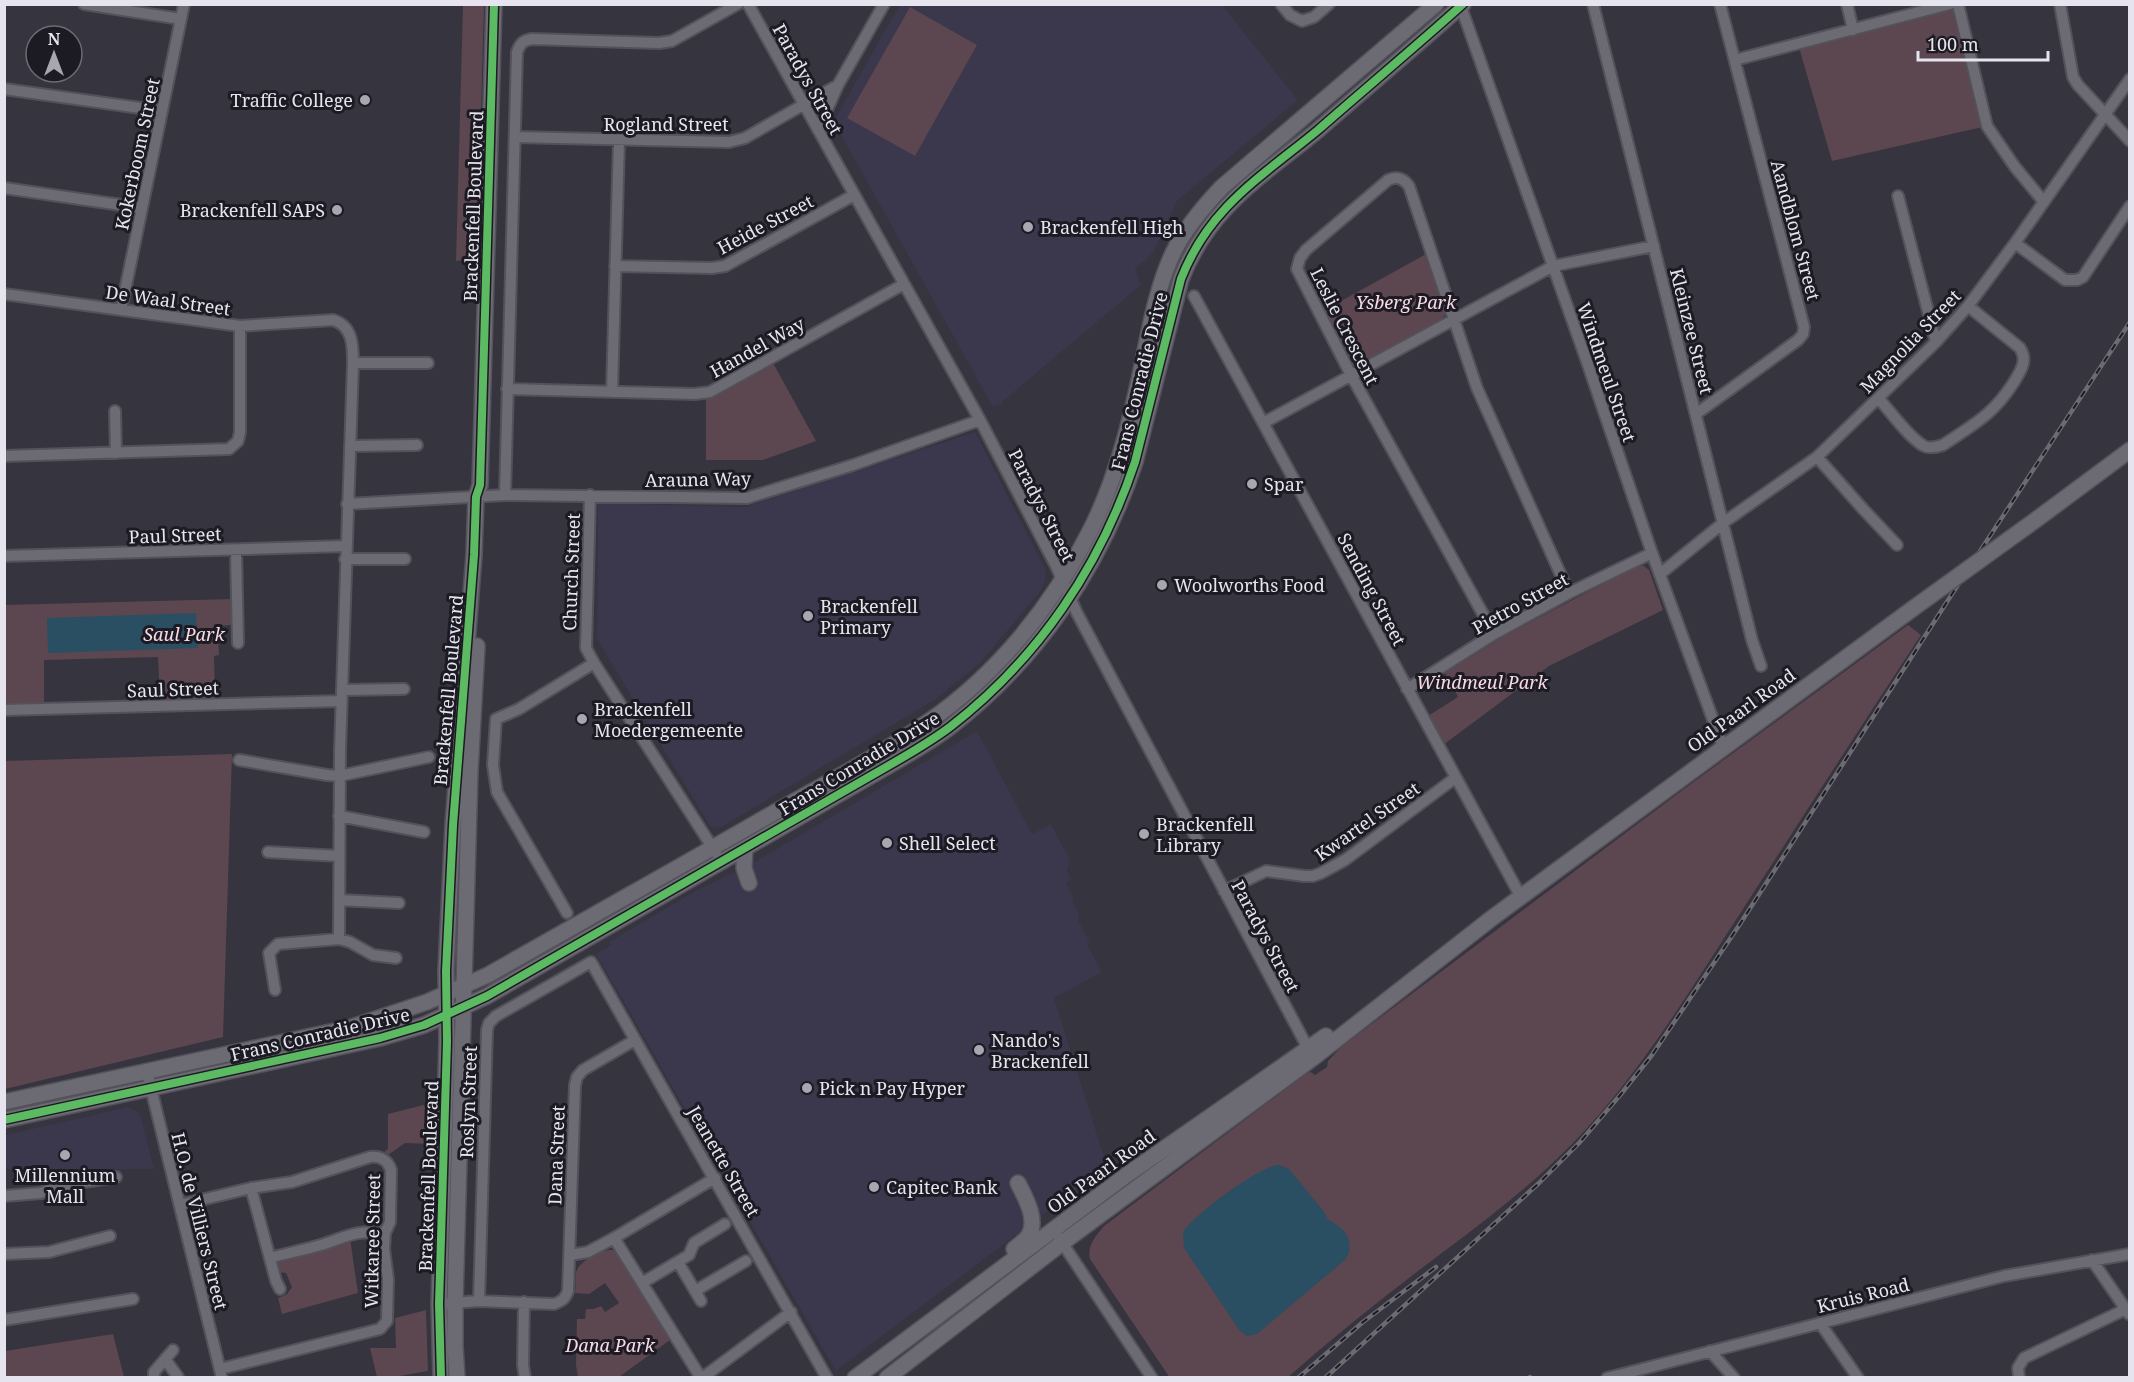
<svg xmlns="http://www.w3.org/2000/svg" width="2134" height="1382" font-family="'Noto Serif',serif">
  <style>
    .built { fill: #3b374c }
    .green { fill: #5c464f }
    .water { fill: #2a4e62 }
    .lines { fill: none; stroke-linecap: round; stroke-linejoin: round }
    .street-casing { stroke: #535159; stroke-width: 14 }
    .secondary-casing { stroke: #535159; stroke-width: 18 }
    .street { stroke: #6c6a72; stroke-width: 10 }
    .secondary { stroke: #6c6a72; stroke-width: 15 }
    .rail-casing { stroke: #6d6b72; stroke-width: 4.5 }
    .rail { stroke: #1c1a22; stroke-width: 2; stroke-dasharray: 7; stroke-linecap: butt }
    .secondary-bridge-casing { stroke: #535159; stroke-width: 18; stroke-linecap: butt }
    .secondary-bridge { stroke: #6c6a72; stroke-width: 15 }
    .cycleway-casing { stroke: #1c1a22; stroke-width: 11 }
    .cycleway { stroke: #5cba63; stroke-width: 8 }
    .poi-dot { fill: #a8a6b1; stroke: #1c1a22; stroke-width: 2 }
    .labels { text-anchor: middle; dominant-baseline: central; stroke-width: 6; stroke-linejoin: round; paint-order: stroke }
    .street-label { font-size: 18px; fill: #e6e4ef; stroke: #1c1a22 }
    .poi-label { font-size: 18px; fill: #e6e4ef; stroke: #1c1a22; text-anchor: start }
    .park-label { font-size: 18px; font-style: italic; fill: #f8dae5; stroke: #1c1a22 }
  </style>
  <rect width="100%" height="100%" fill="#36343e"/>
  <path class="built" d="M900,4L1222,5L1298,100L1177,201L1153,253L1135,269L1141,285L1002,402L1003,404L993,407L837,128L836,117Z
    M975,432L1045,569V581L1040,592L980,663L936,699L720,828L710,826L597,639L598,503L746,507Z
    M977,731L1032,834L1051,824L1070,860L1067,871L1072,879L1066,883L1074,899L1072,901L1078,912L1079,922L1090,942L1087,944L1102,972L1054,998L1107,1166L836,1371L596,954L611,945L609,942L699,889L751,864Z
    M129,1107L140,1114L154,1169H5V1135Z"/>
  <path class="green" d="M463,5H484L477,253L466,260L456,261Z
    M1958,5L1987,126L1832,161L1798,44Z
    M910,7L977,45L915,156L847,118Z
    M1428,253L1446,313L1442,320L1364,361L1358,363L1352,360L1323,311Z
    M773,363L816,441L763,460H706V398L711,397Z
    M1637,566H1644L1649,570L1663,610L1549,666L1443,745L1428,716L1458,697L1445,673L1506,635Z
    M233,599V622L230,625L221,626L218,630L219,655L214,656L215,700L160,701L158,657L44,660V705L5,706L4,605Z
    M1908,625L1921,635C1861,726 1802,818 1743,909C1694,984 1648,1061 1588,1127C1537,1183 1482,1223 1422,1268C1376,1303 1331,1339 1288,1377L1170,1378L1090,1259C1087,1245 1095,1237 1104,1226L1307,1073L1311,1072L1315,1075L1327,1067L1328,1061L1341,1047L1684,789Z
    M232,754L223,1037L5,1089V761Z
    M431,1103L430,1144L405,1143L388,1155L384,1152L388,1149V1114Z
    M350,1238L358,1293L282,1314L278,1298L287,1294L292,1287L286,1273L277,1272L274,1261Z
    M613,1250L618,1254L670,1340L619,1377H578L576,1365L577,1319H585L586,1309H593L601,1306L605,1312L619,1303L605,1283L589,1294L575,1293C576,1286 575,1279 576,1273C578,1261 602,1249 613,1250Z
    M426,1310L428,1371L394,1377H377L370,1348H396L395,1318Z
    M113,1334L124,1377H5V1351Z"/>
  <path class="water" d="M196,613L198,648L48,653L47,618Z
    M1279,1165L1289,1169L1325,1213L1327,1219C1344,1228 1356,1239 1346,1259L1257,1334L1247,1336L1240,1331L1184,1248L1183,1233C1190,1217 1261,1165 1279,1165Z"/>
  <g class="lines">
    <g class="street-casing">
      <path id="street" d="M84,4L181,19
        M748,4L980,420L1056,566L1077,613L1311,1054
        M1281,4L1290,15L1302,21L1314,17L1329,4
        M1460,4L1586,359L1652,553L1723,747
        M1593,4L1752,640L1761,666
        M1847,4L1853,30
        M1958,4L1987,126L2015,167L2044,202
        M2060,4L2073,77L2078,85L2130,141
        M1735,60L1950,4
        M4,89L162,111
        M818,130L838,85L884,4
        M515,137L729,142L745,138L838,85
        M4,188L142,208
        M1898,196L1936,342
        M2015,243L2065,280H2077L2083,277L2130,206
        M615,266L712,268L725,266L854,195
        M4,294L240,326L333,320C353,326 353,346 353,363L340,751L339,939
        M1194,296L1521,897
        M121,310L184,4
        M353,363H428
        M507,389L695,394L710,392L904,284
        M612,392L619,141
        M1879,399C1891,412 1909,438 1924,446C1930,449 1937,447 1943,445C1974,424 1993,415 2014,382C2021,370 2028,361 2020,348L1968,306
        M115,411L116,453
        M1696,414L1798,340L1803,334L1804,327L1720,4
        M1263,423L1553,266L1654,246
        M350,446L417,445
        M4,456L229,449L238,441L240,432V326
        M1817,457L1863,509L1897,545
        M505,495L517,52C520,44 523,40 532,39L659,43L672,41L738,4
        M590,495L586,648L594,663L716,853
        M347,504L505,495L747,498L853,465L980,420
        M236,550L238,643
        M4,556L346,546
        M345,559H405
        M1660,574L1723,523L1817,457L1936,342L1968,306L2015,243L2130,79
        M1494,634L1351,375L1297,269L1300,258L1306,250L1388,180C1397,176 1403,178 1409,186L1477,388L1569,593
        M1407,689L1494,634L1569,593L1652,553
        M342,690L404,689
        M4,710L341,701
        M239,760L327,775L339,776L429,757
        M339,816L424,832
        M268,852L339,856
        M1224,891L1266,871L1304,876H1313L1321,873L1345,860L1455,778
        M339,900L399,903
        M567,913L497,792L493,765L496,719L519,709L594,663
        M275,990L269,953L278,944L339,939L350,942L373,955L396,958
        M147,1072L222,1378
        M251,1188L276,1281L280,1289
        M4,1196L41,1193L57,1186L116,1177
        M180,1205L251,1188L292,1182L370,1157C380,1156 388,1160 391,1170L390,1222L385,1233L384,1249L388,1279L387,1321L380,1329L220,1369
        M614,1238L701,1378
        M1059,1238L1152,1378
        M4,1254L49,1252L110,1236
        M570,1255L588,1252L614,1238L715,1178
        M270,1258C287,1253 304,1250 321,1245C349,1236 354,1230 385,1233
        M2092,1260L2129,1314
        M678,1262L701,1301
        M642,1283L689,1255L694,1243L725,1224
        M695,1291L746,1261
        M479,1301L487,1030L489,1023L496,1016L591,962L827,1378
        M524,1302L523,1365L525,1378
        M439,1304L479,1301L554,1304C562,1301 565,1299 568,1291L575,1085L577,1077L583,1070L635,1040
        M4,1320L133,1299
        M1820,1323L1858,1378
        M1710,1351L1734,1378
        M165,1359L178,1377
        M154,1378V1372L173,1350
        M702,1378L791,1312
        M1607,1378L2004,1276L2130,1254
        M2019,1378L2018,1368L2024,1358L2126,1309"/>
    </g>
    <g class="secondary-casing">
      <path id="secondary" d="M2037,519L2130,450
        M745,848L744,868L749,883
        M4,1102L349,1028L427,1002L488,975C578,924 667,874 756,823C813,790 873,760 928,722C996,675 1051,608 1089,533C1116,481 1130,423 1142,366C1150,327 1157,286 1174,251C1186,227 1204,206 1222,187L1436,4
        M4,1120L380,1038L424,1025L487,996L888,766C909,754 930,742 950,727C1038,659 1100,567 1135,462L1181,279C1209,207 1261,177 1318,130C1366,88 1415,47 1463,4
        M1014,1249C1019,1245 1026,1240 1029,1235C1038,1219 1025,1197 1018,1183
        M441,1378L439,1304L447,1042L446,971L453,825L474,555L476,497L480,485L494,4
        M457,1378L455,1346V1302L470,772L477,646
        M855,1378L1128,1174L1326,1036
        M887,1378L1062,1243L1313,1058L1492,918L1915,607"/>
    </g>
    <use href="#street" class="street"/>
    <use href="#secondary" class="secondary"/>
    <g class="rail-casing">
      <path id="rail" d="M1298,1378L1363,1322L1436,1267
        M1325,1378L1539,1183L1580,1142L1621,1094L1652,1055L1740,924L1952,594L2130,322
        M1530,1378V1377"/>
    </g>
    <use href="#rail" class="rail"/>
    <g class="secondary-bridge-casing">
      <path id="secondary-bridge" d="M1915,607L2037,519"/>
    </g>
    <use href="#secondary-bridge" class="secondary-bridge"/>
    <g class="cycleway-casing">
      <path id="cycleway" d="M4,1120L380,1038L424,1025L487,996L888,766C909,754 930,742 950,727C1038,659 1100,567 1135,462L1181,279C1209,207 1261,177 1318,130C1366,88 1415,47 1463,4
        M441,1378L439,1304L447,1042L446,971L453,825L474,555L476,497L480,485L494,4"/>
    </g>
    <use href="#cycleway" class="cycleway"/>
  </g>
  <g class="poi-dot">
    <circle cx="365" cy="100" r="6"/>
    <circle cx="337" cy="210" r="6"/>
    <circle cx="1028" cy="227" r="6"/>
    <circle cx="1252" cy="484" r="6"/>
    <circle cx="1162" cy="585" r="6"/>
    <circle cx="808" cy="616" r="6"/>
    <circle cx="582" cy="719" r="6"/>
    <circle cx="1144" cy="834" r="6"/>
    <circle cx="887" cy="843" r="6"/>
    <circle cx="979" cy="1050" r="6"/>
    <circle cx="807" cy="1088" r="6"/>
    <circle cx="65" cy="1155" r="6"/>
    <circle cx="874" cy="1187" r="6"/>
  </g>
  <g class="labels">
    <g class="street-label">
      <text transform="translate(808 79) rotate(61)">Paradys Street</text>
      <text x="666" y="124">Rogland Street</text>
      <text transform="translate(137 154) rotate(-78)">Kokerboom Street</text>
      <text transform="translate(473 206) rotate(-88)">Brackenfell Boulevard</text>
      <text transform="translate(765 224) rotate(-28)">Heide Street</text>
      <text transform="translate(1796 230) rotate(75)">Aandblom Street</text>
      <text transform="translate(168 300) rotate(8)">De Waal Street</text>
      <text transform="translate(1345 326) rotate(63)">Leslie Crescent</text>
      <text transform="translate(1692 331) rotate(76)">Kleinzee Street</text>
      <text transform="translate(1910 341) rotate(-46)">Magnolia Street</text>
      <text transform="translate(757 347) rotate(-29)">Handel Way</text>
      <text transform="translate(1607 372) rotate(71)">Windmeul Street</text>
      <text transform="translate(1139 381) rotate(-76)">Frans Conradie Drive</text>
      <text transform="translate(698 479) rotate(-1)">Arauna Way</text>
      <text transform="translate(1042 505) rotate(63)">Paradys Street</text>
      <text transform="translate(175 535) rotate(-2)">Paul Street</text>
      <text transform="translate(571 572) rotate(-88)">Church Street</text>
      <text transform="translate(1372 589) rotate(62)">Sending Street</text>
      <text transform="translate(1520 603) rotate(-29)">Pietro Street</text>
      <text transform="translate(173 689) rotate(-2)">Saul Street</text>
      <text transform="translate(448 690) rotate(-85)">Brackenfell Boulevard</text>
      <text transform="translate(1741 710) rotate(-36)">Old Paarl Road</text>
      <text transform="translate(859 763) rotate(-31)">Frans Conradie Drive</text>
      <text transform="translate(1367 821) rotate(-35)">Kwartel Street</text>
      <text transform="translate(1266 936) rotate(62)">Paradys Street</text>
      <text transform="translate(320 1034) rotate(-13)">Frans Conradie Drive</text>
      <text transform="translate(468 1102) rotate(-88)">Roslyn Street</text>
      <text transform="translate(556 1155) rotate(-88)">Dana Street</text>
      <text transform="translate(724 1161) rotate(60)">Jeanette Street</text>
      <text transform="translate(1101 1171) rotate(-36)">Old Paarl Road</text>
      <text transform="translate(428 1176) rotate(-88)">Brackenfell Boulevard</text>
      <text transform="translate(200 1221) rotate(76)">H.O. de Villiers Street</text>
      <text transform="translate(372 1241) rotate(-89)">Witkaree Street</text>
      <text transform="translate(1863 1295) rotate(-14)">Kruis Road</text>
    </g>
    <g class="poi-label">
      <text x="353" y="100" text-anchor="end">Traffic College</text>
      <text x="325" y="210" text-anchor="end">Brackenfell SAPS</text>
      <text x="1040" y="227">Brackenfell High</text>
      <text x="1264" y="484">Spar</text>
      <text x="1174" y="585">Woolworths Food</text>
      <text x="820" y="606">Brackenfell<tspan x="820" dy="21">Primary</tspan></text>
      <text x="594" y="709">Brackenfell<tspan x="594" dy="21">Moedergemeente</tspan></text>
      <text x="1156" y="824">Brackenfell<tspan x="1156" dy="21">Library</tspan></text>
      <text x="899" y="843">Shell Select</text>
      <text x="991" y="1040">Nando's<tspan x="991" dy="21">Brackenfell</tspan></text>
      <text x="819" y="1088">Pick n Pay Hyper</text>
      <text x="65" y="1175" text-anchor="middle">Millennium<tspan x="65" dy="21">Mall</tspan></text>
      <text x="886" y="1187">Capitec Bank</text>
    </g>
    <g class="park-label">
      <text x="1406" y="302">Ysberg Park</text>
      <text x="184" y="634">Saul Park</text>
      <text x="1482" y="682">Windmeul Park</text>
      <text x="610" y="1345">Dana Park</text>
    </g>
  </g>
  <rect width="2134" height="1382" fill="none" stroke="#e6e4ef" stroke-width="12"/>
  <g transform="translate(54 54)"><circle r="28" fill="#1c1a22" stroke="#6d6b74" stroke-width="1.5"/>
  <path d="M0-4.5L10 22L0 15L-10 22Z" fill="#a8a6b1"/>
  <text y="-9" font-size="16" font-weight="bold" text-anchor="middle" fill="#e6e4ef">N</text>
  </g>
  <path d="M1918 51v9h130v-9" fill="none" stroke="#e6e4ef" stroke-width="3"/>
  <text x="1927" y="51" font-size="18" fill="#e6e4ef" stroke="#1c1a22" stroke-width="4.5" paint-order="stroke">100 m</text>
</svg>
